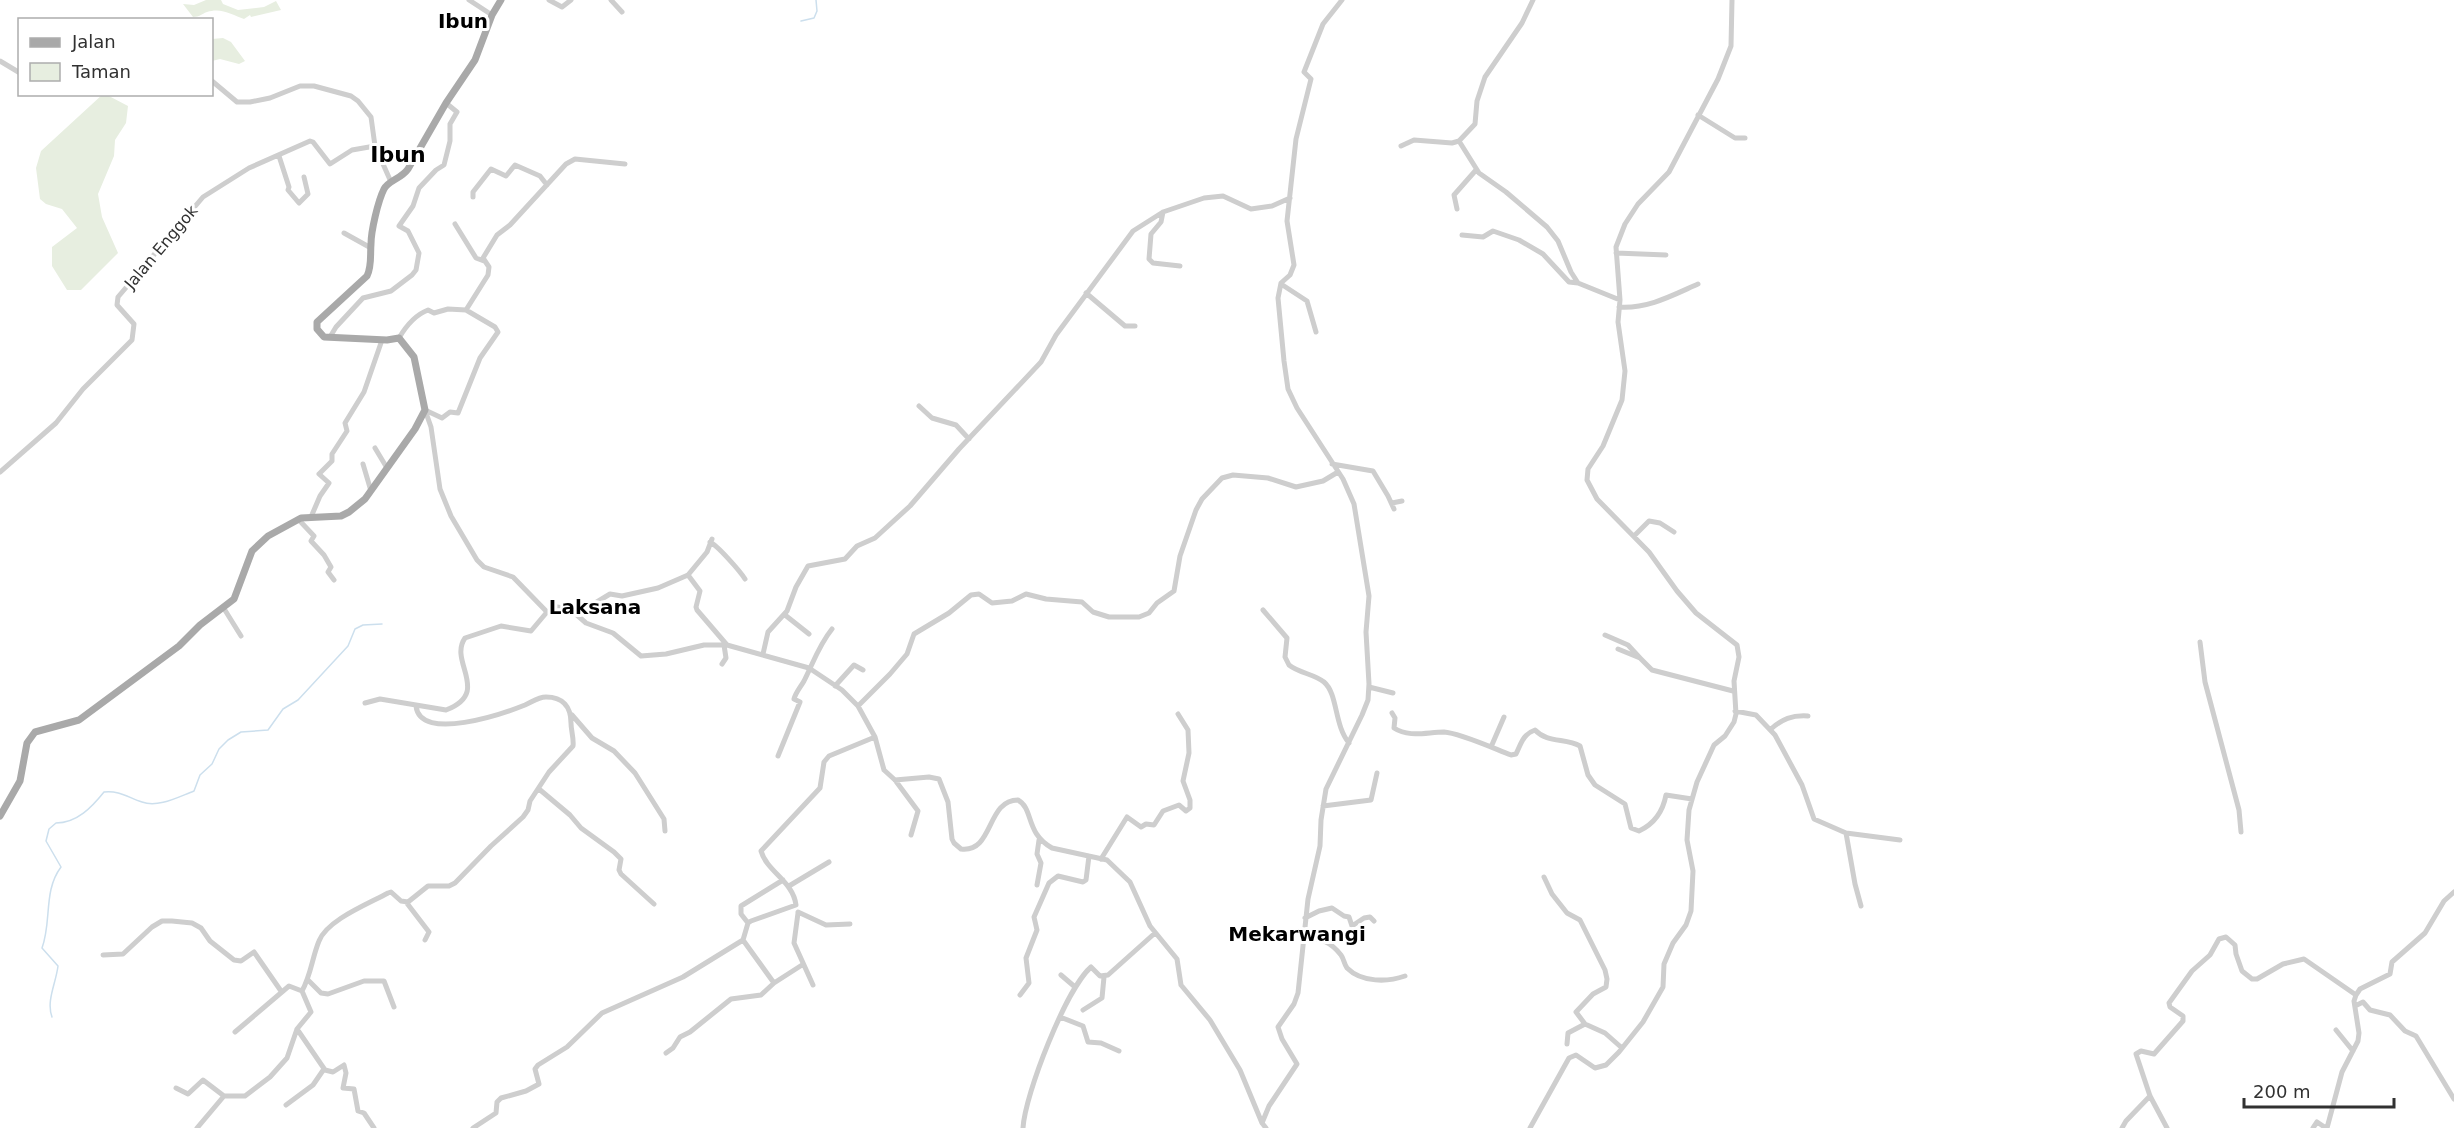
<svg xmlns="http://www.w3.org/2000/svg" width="2454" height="1128" font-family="'DejaVu Sans',sans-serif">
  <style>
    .green { fill: #e7eee0 }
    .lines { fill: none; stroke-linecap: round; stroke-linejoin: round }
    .stream { stroke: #ccdfed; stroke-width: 1.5 }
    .minor { stroke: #cecece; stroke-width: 5 }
    .major { stroke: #a9a9a9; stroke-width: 7 }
    .labels { text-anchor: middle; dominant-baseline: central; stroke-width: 6; stroke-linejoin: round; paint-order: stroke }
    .street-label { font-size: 16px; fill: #313131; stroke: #fff }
    .quarter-label { font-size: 20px; font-weight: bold; fill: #000; stroke: #fff }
    .district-label { font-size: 22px; font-weight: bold; fill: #000; stroke: #fff }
  </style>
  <rect width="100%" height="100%" fill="#fff"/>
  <path class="green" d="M206,0H221L223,4L238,10L264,7L276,1L281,10L251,17L250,15L244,19C233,15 221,7 207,12C201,14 200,17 193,17L183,4L194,5Z
    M223,38L231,42L245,61L239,64L220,59L212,61V39Z
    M103,94L107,95L128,106L126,123L115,140L114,156L98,194L102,217L118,253L81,290H67L52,266V247L77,228L62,209L46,204L40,199L36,168L41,151Z"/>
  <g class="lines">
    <path class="stream" d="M801,21L814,18L817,11L816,0
      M52,1017C46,1001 56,983 58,966L42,948C52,921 43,891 61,867L46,841L49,829L56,823C77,823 92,807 104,792C119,790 129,798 142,802C158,808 178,797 194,791L200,775L212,764L219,749L228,740L241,732L268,730L283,709L298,700L348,646L355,629L363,625L382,624"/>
    <path class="minor" d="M469,0L492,15
      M549,0L562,7L571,0
      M611,0L622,12
      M0,61L20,73
      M212,81L237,102H250L270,98L300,86H314L351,96L358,101L371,117L375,146L391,182
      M1698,115L1735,138H1745
      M1401,146L1414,140L1452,143L1459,141
      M279,156L289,187L288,190L299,203L308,194L304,177
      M473,197V192L491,169L506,176L515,165L540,176L547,185
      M1457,209L1454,195L1476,170
      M1163,212L1161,222L1151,234L1149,259L1153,263L1180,266
      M455,224L476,258L484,261
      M344,233L371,248
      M1462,235L1483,237L1493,231L1519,240L1543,254L1569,282L1578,283
      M1616,253L1666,255
      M1281,284L1307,301L1316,332
      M1086,293L1125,326H1135
      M1620,300L1616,247L1625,224L1638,204L1669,172L1718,79L1731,46L1732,0
      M1619,307C1648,309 1673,295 1698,284
      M330,337L336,327L363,298L391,291L412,275L416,270L419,253L408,231L399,226L413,206L419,188L436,170L444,165L450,141V124L457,112L446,103
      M399,338C406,326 415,315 428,310L434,313L448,309L466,310L488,275L489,267L483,258L497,235L510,225L566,164L575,159L625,164
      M919,406L932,418L956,425L969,439
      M425,410L431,427L440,489L451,516L477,560L484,567L513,577L547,612L557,607L570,609L586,623L613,633L641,656L666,654L704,645H727L809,668L842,690L858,706L875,737L884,770L895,780L918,811L911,835
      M425,410L442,418L450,412L458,413L480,358L498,332L495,327L466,310
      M375,448L387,468
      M363,464L371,491
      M1332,464L1373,471L1388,496L1394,509
      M0,472L56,423L83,389L132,340L134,324L117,305L118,297L203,197L249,168L310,141L313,142L330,164L352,150L375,146
      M1392,503L1402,501
      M311,517L320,496L329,483L319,474L332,461V454L347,431L345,423L364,392L382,340
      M298,519L314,536L311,541L324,555L331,567L328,572L334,580
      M1634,536L1649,521L1660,523L1674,532
      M710,542C717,545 740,571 745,579
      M688,575L700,591L696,607L697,610L727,645
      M223,607L241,636
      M1263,610L1287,638L1285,657L1289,665C1299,673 1314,674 1324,682C1338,694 1334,725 1349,743
      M577,614L610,594L622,596L658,588L688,575L707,552L712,539
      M785,615L809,634
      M1605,635L1628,645L1640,658
      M2200,642L2205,682L2239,810L2241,832
      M1618,649L1640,658L1652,670L1733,691
      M763,654L768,632L787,611L796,587L808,566L845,559L857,546L875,538L910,506L959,449L1041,362L1056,335L1133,231L1163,212L1204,198L1223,196L1251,209L1272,206L1290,198
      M722,664L726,658L724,645
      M835,686L854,665L863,670
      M1369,687L1393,693
      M365,703L380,699L446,710C492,692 448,662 465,638L501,626L531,631L547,612
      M858,706L890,674L907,654L914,634L949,613L971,595L979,594L992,603L1012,601L1026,594L1046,599L1082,602L1093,612L1109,617H1139L1149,613L1157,603L1174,591L1180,556L1196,510L1202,499L1222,478L1233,475L1268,478L1296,487L1323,481L1338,472
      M1735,711L1756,715L1775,735L1802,785L1814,819L1846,833L1900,840
      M1392,713L1395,718L1394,728C1409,738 1427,732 1444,732C1460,733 1495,749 1511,755L1516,754C1521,744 1523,734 1535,730C1547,743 1566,738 1580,746L1588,775L1595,785L1625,804L1631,828L1639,831C1654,824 1663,811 1666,795L1692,799
      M572,715L592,738L614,751L635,773L664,819L665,831
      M1771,729C1782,719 1792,715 1808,716
      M1491,747L1504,717
      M778,756L800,702L794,699C796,692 800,688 804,681C813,663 819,645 832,629
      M895,780L929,777L939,779L948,802L952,839L954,843L961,849C994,853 986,800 1018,800C1034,809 1025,833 1052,848L1107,860L1130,882L1150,926L1177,959L1181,985L1210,1020L1240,1070L1262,1123
      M539,789L570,815L581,828L614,852L621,859L619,870L621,874L654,904
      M1323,806L1371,800L1377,773
      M1846,833L1855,884L1861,906
      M1101,859L1127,817L1141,827L1146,824L1154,825L1163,811L1179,805L1186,811L1190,808V800L1183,781L1189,753L1188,730L1178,714
      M1544,877L1552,894L1567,913L1580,920L1605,970L1607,979L1606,987L1593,994L1576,1012L1585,1024L1605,1033L1622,1048
      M1037,885L1041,863L1037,854L1039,840
      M789,886L829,862
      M406,902L429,932L425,940
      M798,912L826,925L850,924
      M798,913L794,943L813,985
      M1305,918L1319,911L1332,908L1344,916L1349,917L1352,926L1364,918L1370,917L1374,921
      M748,923L741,914V906L783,880
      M1304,937C1321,939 1330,941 1341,955C1344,959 1344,964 1347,968C1362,983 1388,982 1405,976
      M743,940L774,983L802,965
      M103,955L123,954L152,927L162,921H172L192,923L201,928L210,941L234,960L241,961L254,952L281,991
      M1061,975L1075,987
      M308,980L321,993L328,994L364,981H384L394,1007
      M1020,995L1029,983L1026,958L1037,930L1034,917L1049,883L1058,876L1083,882L1086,880L1089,856
      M2355,1006L2363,1002L2370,1010L2390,1015L2405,1031L2416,1036L2454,1099
      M1083,1010L1102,998L1104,977
      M1060,1017L1083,1026L1088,1042L1101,1043L1119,1051
      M297,1029L325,1070L333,1072L344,1065L346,1073L343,1088L354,1089L358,1111L364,1113L374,1128
      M2336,1030L2353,1051
      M235,1032L289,986L302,991
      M1567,1044L1568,1033L1585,1024
      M666,1053L673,1048L680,1037L690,1032L731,999L761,995L774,983
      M176,1088L188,1094L203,1080L224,1096
      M286,1105L313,1085L324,1069
      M197,1128L224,1096H245L270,1077L287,1058L297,1029L311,1012L302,991C311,975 312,958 319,941C327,920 368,904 388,893L391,892L401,901L408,902L428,886H449L455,883L491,846L523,817L528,810L530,801L549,772L573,746C574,738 571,731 571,723C571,707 563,697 546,697C538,697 532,702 525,705C505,713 420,743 416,706
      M473,1128L496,1113L497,1102L501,1098L526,1091L539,1084L535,1069L538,1065L567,1047L602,1013L683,977L743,940L748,923L751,921L796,905C793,881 767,872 761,851L820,788L824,762L829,756L875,737
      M1023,1128C1025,1094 1066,989 1091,967L1100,976L1108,975L1155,933
      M1266,1128L1262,1123L1269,1106L1297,1064L1282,1039L1278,1027L1294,1004L1298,993L1308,899L1320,846L1321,820L1326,789L1362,715L1368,700L1369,684L1366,632L1369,596L1354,504L1343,479L1297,408L1288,389L1284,361L1278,298L1281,283L1290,275L1294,265L1287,221L1296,139L1311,79L1304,72L1323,24L1342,0
      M1530,1128L1569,1058L1576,1055L1595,1068L1606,1065L1619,1052L1643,1022L1663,987L1664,964L1673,943L1686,925L1691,911L1693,871L1687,840L1689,810L1697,782L1714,745L1725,736L1734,722L1736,714L1734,681L1739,657L1737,645L1696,613L1677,591L1649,552L1597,499L1587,480L1588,469L1603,446L1622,400L1625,371L1618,322L1620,300L1578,283L1571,272L1558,241L1547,227L1506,192L1479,173L1459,141L1475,124L1477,101L1485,77L1522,23L1533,0
      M2122,1128L2126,1121L2150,1096
      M2167,1128L2150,1096L2136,1054L2141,1051L2154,1054L2183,1021V1016L2170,1007L2169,1003L2192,971L2210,955L2219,939L2226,937L2235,945L2236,954L2242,971L2252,979H2257L2283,964L2304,959L2356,995
      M2313,1128L2317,1122L2326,1128
      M2327,1128L2342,1072L2358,1041L2359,1033L2354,1001L2356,995L2360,989L2390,974L2392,962L2425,933L2444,901L2454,892"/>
    <path class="major" d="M0,816L20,781L27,743L35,732L79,720L179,646L200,625L234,599L252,551L268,536L301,518L341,516L349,512L365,499L415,429L425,410L414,357L399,338L387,340L324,337L317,329V322L367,276C372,266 370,255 371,244C371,231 378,201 384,189C389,180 401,179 408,169L446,103L475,60L492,15L501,0"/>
  </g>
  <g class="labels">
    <g class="street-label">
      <text transform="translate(161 247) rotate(-50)">Jalan Enggok</text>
    </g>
    <g class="quarter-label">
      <text x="463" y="21">Ibun</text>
      <text x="595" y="607">Laksana</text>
      <text x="1297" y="934">Mekarwangi</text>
    </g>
    <g class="district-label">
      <text x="398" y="154">Ibun</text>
    </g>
  </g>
  <rect x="18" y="18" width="195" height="78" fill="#ffffff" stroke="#adadad" stroke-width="1.5"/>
  <rect x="30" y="38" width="30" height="9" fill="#a9a9a9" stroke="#adadad" stroke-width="1.5"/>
  <text x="72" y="48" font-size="18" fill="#313131">Jalan</text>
  <rect x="30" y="63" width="30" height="18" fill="#e7eee0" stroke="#adadad" stroke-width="1.5"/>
  <text x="72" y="78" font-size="18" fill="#313131">Taman</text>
  <path d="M2244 1098v9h150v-9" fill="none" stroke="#313131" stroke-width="3"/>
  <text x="2253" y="1098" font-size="18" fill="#313131" stroke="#ffffff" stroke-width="4.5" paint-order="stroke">200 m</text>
</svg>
